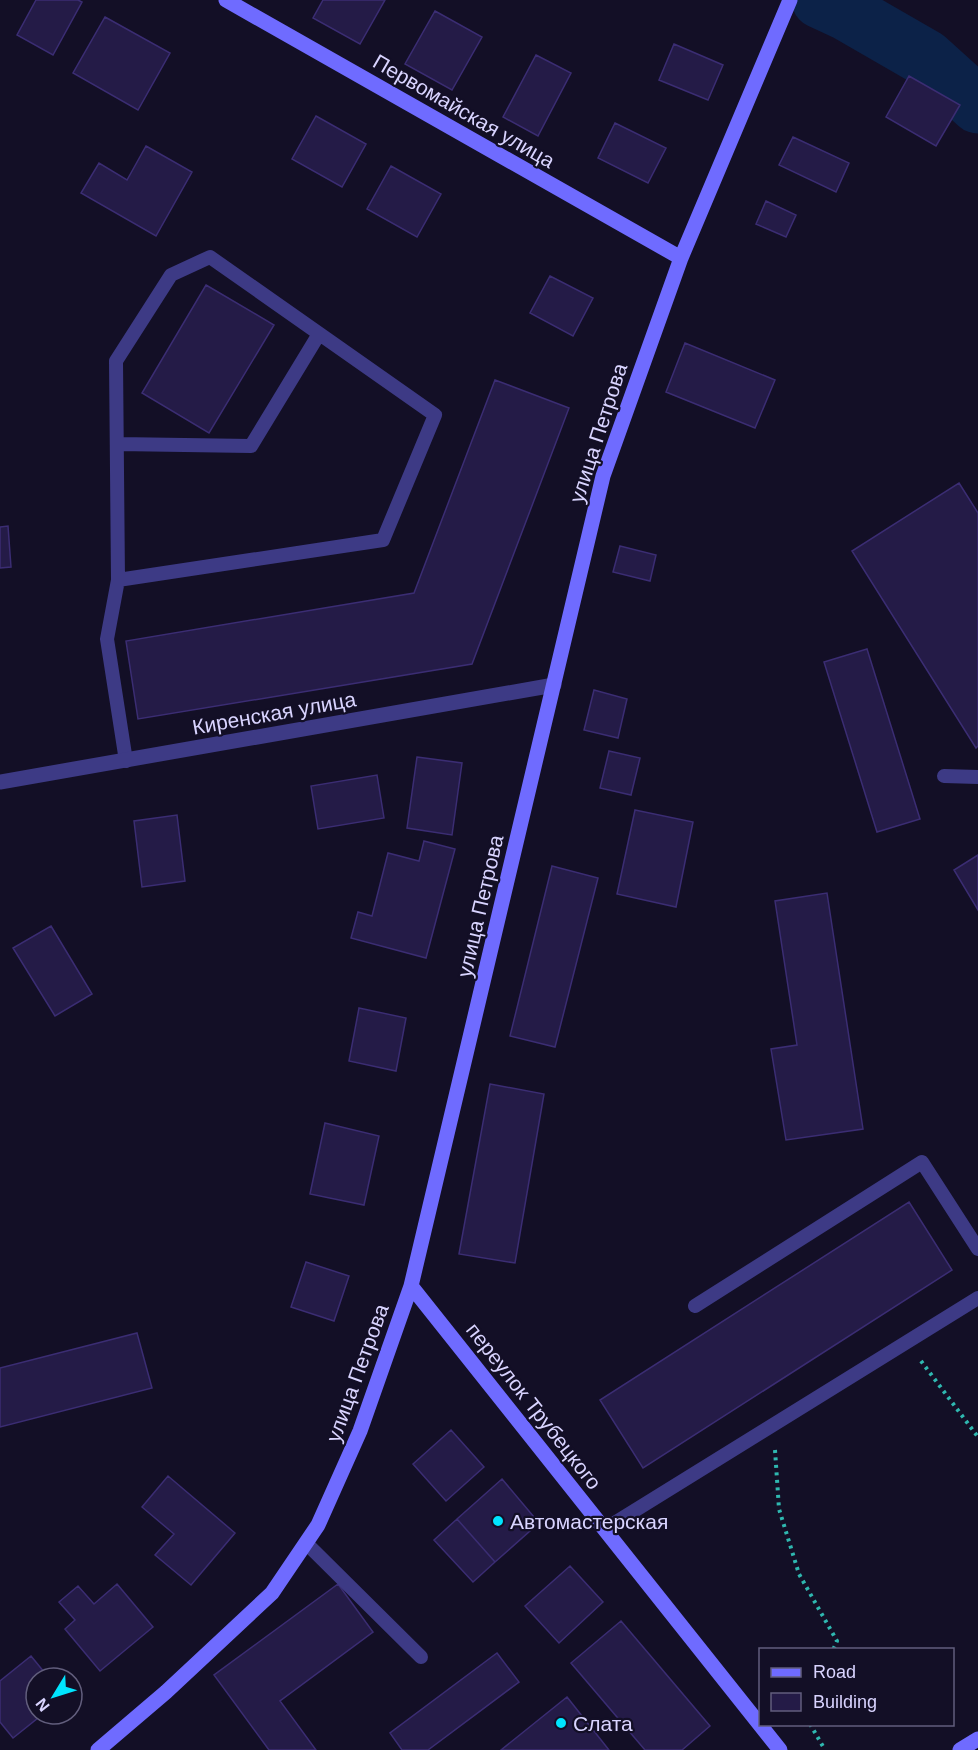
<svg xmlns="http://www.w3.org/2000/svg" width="978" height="1750" font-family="Arial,sans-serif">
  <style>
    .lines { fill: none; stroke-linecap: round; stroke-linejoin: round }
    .river { stroke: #0c2248; stroke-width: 57 }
    .building { fill: #241b47; stroke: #3b2d73; stroke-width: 1.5 }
    .path { stroke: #2fb8b0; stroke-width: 4; stroke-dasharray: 3 4.5; stroke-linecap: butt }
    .lane { stroke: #3d3a85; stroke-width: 14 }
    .street { stroke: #3d3a85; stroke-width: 15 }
    .secondary { stroke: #6f6bff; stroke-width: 15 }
    .poi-dot { fill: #00e5ff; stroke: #130f26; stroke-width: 2 }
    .labels { text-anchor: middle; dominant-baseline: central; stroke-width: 4.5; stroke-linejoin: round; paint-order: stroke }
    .street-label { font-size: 21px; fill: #d9d4ff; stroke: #130f26 }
    .poi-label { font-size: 21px; fill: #d9d4ff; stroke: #130f26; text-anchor: start }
  </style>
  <rect width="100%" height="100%" fill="#130f26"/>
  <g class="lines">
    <path class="river" d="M820,0L848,13L926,58L978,105"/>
  </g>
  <path class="building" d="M36,0H78L82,2L53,55L17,35Z
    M323,0H385L360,44L313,18Z
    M435,11L482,37L452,90L405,64Z
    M105,17L170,53L138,110L73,73Z
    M674,44L723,65L708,100L659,80Z
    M536,55L571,73L538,136L503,117Z
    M909,76L960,105L936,146L886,117Z
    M316,116L366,144L342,187L292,159Z
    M615,123L666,148L648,183L598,158Z
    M793,137L849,163L836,192L779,165Z
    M146,146L192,172L156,236L81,193L99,163L127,180Z
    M391,166L441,194L417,237L367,209Z
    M766,201L796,215L786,237L756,224Z
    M550,276L593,298L573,336L530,313Z
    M206,285L274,325L209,433L142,393Z
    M685,343L775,380L755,428L666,392Z
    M495,380L569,408L472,664L138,719L126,641L414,593Z
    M959,483L978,513V746L976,748L852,551Z
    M8,526L11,567L0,568V527Z
    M620,546L656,555L650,581L613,572Z
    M867,649L920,819L877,832L824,662Z
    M594,690L627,699L618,738L584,730Z
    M609,751L640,758L631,795L600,788Z
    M417,757L462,763L452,835L407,828Z
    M377,775L384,818L318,829L311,786Z
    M635,810L693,822L676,907L617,894Z
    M177,815L185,881L142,887L134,821Z
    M424,841L455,849L426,958L351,938L358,912L372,916L388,853L419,861Z
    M978,855V910L954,870Z
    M552,866L598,878L555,1047L510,1036Z
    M827,893L863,1129L786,1140L771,1049L797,1045L775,901Z
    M51,926L92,994L55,1016L13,948Z
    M359,1008L406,1018L396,1071L349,1061Z
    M490,1084L544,1094L515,1263L459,1254Z
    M325,1123L379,1136L364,1205L310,1194Z
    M909,1202L952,1270L643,1468L600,1400Z
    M306,1262L349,1276L334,1321L291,1307Z
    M137,1333L152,1388L0,1427V1368Z
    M451,1430L484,1467L446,1501L413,1464Z
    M168,1476L235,1533L191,1585L155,1555L174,1534L142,1507Z
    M502,1479L539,1523L495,1562L457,1519Z
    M457,1519L495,1562L473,1582L434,1540Z
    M570,1566L603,1602L559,1643L525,1606Z
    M117,1584L153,1627L100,1671L65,1629L75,1620L59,1602L78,1586L94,1604Z
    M338,1584L373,1632L280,1701L316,1750H269L214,1675Z
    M621,1621L710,1726L682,1750H645L571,1663Z
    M497,1653L519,1682L428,1750H402L390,1733Z
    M31,1656L49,1678H36V1714H43L13,1738L0,1722V1681Z
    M567,1697L609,1750H501Z"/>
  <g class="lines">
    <path class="path" d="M921,1361L978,1437
      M775,1450L779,1509L799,1574L837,1641L833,1650
      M810,1724L825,1750"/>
    <path class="lane" d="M118,444L251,446L319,334
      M118,580L116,361L171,275L210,257L435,415L383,540L118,580L107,639L126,761
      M944,776L978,777
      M695,1306L922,1162L978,1249
      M605,1529L978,1298
      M306,1543L421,1657"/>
    <path class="street" d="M0,782L554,685"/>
    <path class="secondary" d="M226,0L681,258
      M411,1286L780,1750
      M98,1750L166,1692L272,1593L318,1525L360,1431L411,1286L603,476L681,258L790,0
      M960,1750L978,1739"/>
  </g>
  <g class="poi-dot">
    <circle cx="498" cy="1521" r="6"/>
    <circle cx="561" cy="1723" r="6"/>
  </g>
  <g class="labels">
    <g class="street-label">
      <text transform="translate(464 111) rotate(30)">Первомайская улица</text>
      <text transform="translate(598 433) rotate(-72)">улица Петрова</text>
      <text transform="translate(274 713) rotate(-10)">Киренская улица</text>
      <text transform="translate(480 906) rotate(-77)">улица Петрова</text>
      <text transform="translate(357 1373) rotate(-70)">улица Петрова</text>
      <text transform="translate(534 1406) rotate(52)">переулок Трубецкого</text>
    </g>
    <g class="poi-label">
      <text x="510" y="1521">Автомастерская</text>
      <text x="573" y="1723">Слата</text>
    </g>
  </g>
  <rect x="759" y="1648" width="195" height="78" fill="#130f26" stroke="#625e7d" stroke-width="1.5"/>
  <rect x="771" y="1668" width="30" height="9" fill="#6f6bff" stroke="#625e7d" stroke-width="1.5"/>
  <text x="813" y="1678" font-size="18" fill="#d9d4ff">Road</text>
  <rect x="771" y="1693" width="30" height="18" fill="#241b47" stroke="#625e7d" stroke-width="1.5"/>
  <text x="813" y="1708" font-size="18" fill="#d9d4ff">Building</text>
  <g transform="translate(54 1696) rotate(232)"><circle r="28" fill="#130f26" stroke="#625e7d" stroke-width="1.5"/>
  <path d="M0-4.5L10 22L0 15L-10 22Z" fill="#00e5ff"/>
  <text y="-9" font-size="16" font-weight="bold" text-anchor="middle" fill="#d9d4ff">N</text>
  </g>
</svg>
